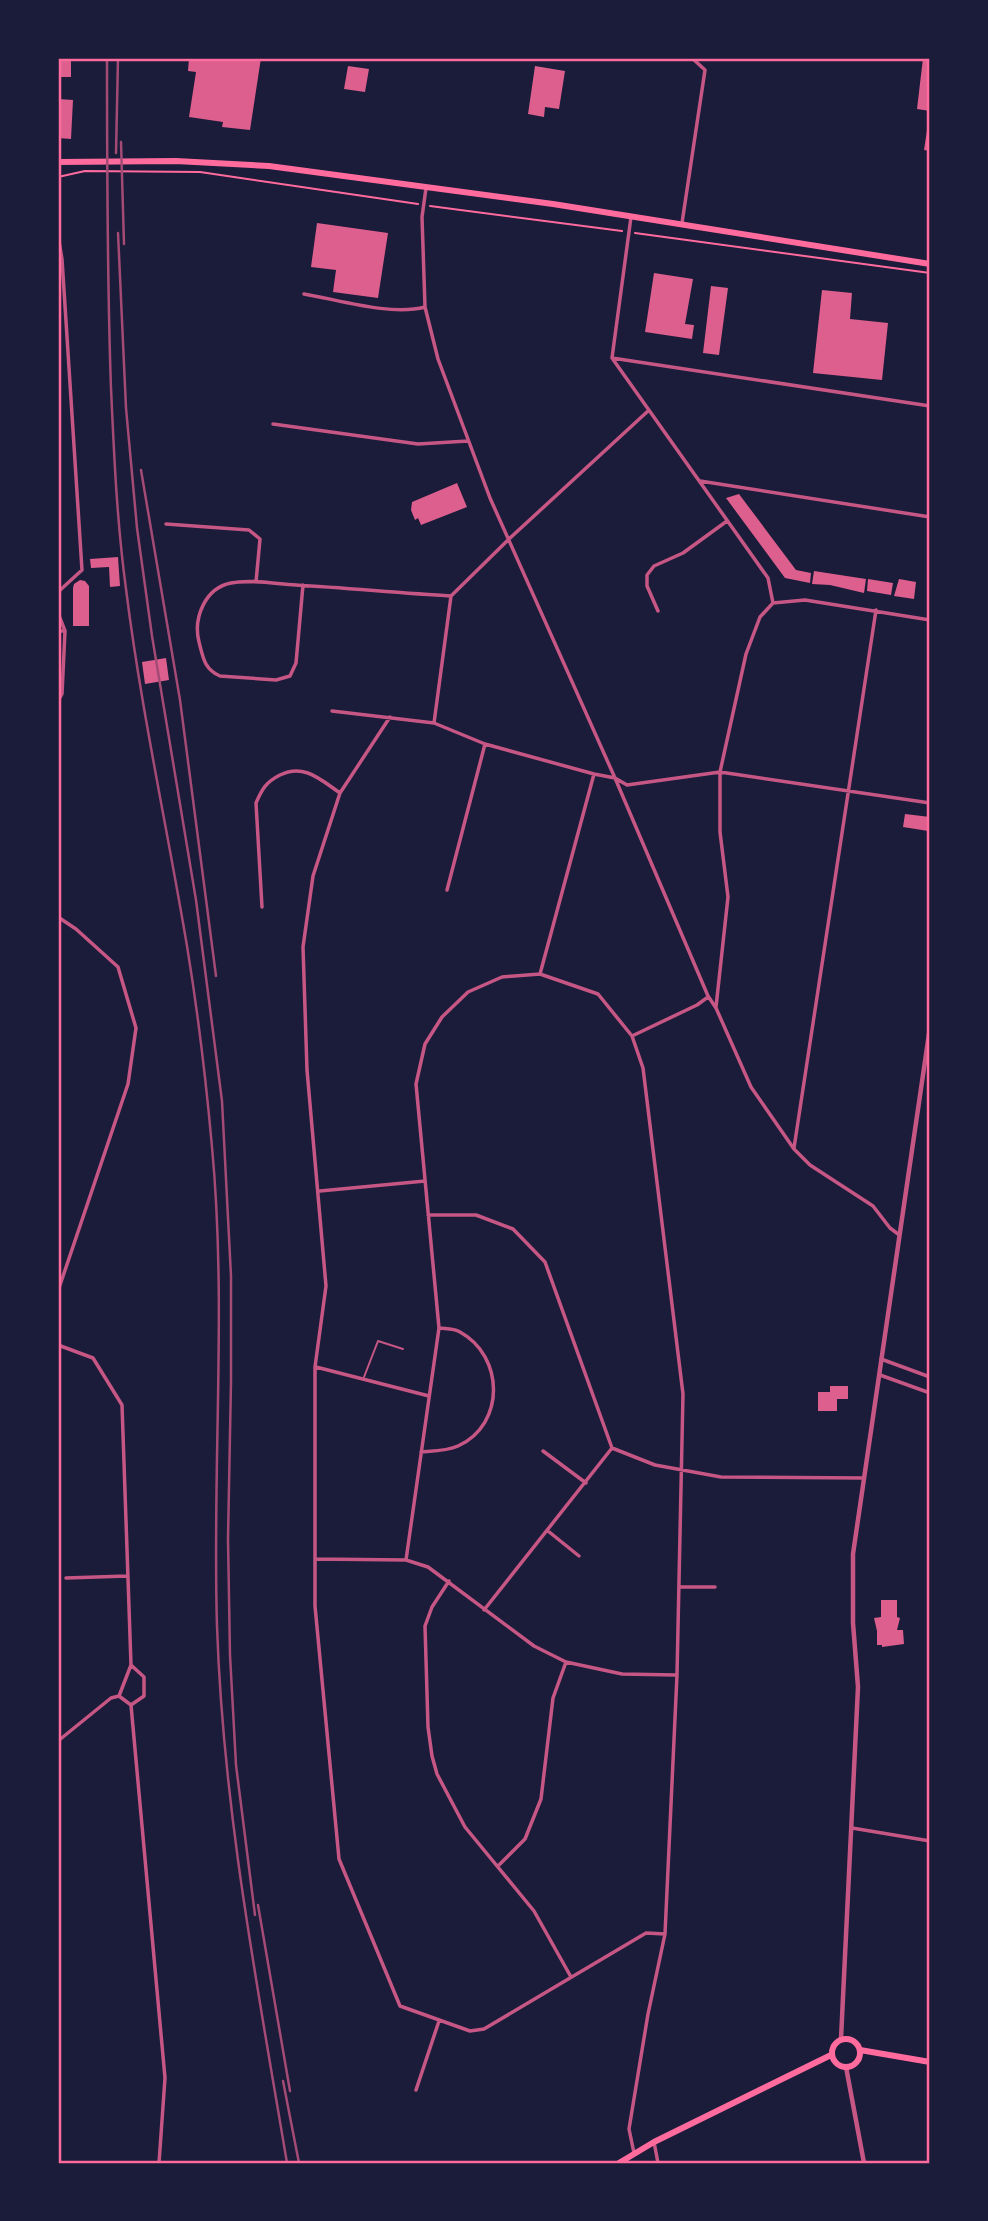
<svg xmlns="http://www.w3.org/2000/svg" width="988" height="2221" font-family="'Source Sans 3',sans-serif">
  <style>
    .building { fill: #dd5f8e }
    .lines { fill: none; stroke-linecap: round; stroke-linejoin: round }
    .path { stroke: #ff6b9d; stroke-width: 2 }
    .service { stroke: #c65784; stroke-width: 2 }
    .minor { stroke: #c65784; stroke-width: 3.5 }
    .tertiary { stroke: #c65784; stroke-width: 4.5 }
    .primary { stroke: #ff6b9d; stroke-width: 6 }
    .rail { stroke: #a44b75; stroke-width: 2.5 }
    .neatline { fill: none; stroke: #ff6b9d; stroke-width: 2.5 }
  </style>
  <rect width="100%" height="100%" fill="#1b1b3a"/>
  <path class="building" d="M58,58H71V77H58Z
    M189,58H261L250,130L222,127L223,122L189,117L196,72L188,71Z
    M923,58H930V111L917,109Z
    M348,66L369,69L365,92L344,89Z
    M535,66L565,71L559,109L545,107L544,117L528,114Z
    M58,99L73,100L71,139L58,138Z
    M929,117H930V151L924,150Z
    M317,223L388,233L378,298L333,292L336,270L311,267Z
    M654,273L693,279L685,324L694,325L692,339L645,332Z
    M711,286L728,288L719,355L703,353Z
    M822,290L852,293L850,319L888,323L882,380L813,373Z
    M457,483L467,507L421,525L418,518L415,520L411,510L412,502Z
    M739,494L796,570L811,573L810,583L785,578L726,498Z
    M118,557L120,586L110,587L109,567L91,568L90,559Z
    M814,571L866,579L864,593L830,585L812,584Z
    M868,579L893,583L891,595L867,591Z
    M899,579L916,582L914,599L894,596Z
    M80,580L85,581L89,586V626H73V588L74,584Z
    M166,658L169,680L145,684L142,662Z
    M905,814L930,817V833H927L928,831L903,827Z
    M830,1386H848V1399H837V1411H818V1392H830Z
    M881,1600H897V1617L900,1618L897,1630H903L904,1644L882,1647V1645H877V1631L874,1618L881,1617Z"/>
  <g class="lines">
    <path class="path" d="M58,177L85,171L200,172L418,204
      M430,206L622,231
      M635,233L930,273"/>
    <path class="service" d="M364,1377L378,1341L403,1349"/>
    <path class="minor" d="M426,188L422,217L425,307L438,359L490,498L615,778L708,996L716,1008L751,1087L794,1149L810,1165L873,1206L890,1228L898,1234
      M631,217L612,358L768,578L773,603
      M682,223L705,70L692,58
      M58,235L62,259L82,570L58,592
      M304,294C340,300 390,316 425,307
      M612,358L930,406
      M273,424L418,444L468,441
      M700,481L930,517
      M166,524L249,530L260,539L256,582
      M303,585L296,663L290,676L276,680L220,676C204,669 203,657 199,642C193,618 205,588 231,583C251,579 276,584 296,585C348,588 399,593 451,596
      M658,611L647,586V575L654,566L683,553L727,521
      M58,613L65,631L62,694L58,701
      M58,631H65
      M332,711L434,723L485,744L594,774L615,778L627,785L720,772L930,803
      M390,717L340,793L313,876L303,947L307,1070L326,1286L315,1367V1606L339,1859L400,2006L470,2031L484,2029L646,1933L665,1934
      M434,723L451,596L509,539L648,411
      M447,890L485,744
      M262,907L256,803C262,789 266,782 280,775C304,763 321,780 340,793
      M58,917L76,929L118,967L136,1028L128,1084L58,1291
      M540,974L594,774
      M716,1007L728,897L720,832V772L746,654L760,617L773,603L805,600L930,620
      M632,1036L697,1005L708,997
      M794,1148L876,610
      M320,1191L425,1181
      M428,1215H476L513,1229L545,1262L612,1448L484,1610
      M58,1345L93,1358L122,1405L131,1665L144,1677V1696L131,1705L165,2078L159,2163
      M881,1359L930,1377
      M316,1367L429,1396
      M880,1375L930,1393
      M612,1448L655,1465L721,1477L863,1478
      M543,1451L586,1483
      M421,1452C434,1451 447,1451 458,1446C506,1424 504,1356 460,1332C453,1328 446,1329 439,1328
      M548,1531L579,1556
      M315,1559L406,1560L428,1567L534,1646L566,1662L622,1674L676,1675
      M406,1560L439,1328L416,1084L425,1044L442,1017L468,992L502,977L540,974L598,994L632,1036L643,1068L683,1394L677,1675L665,1934L648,2014L629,2129L634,2153
      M66,1578L127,1576
      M449,1581L432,1607L425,1626L428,1727L432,1756L437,1774L465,1827L534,1911L571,1977
      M679,1587H715
      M119,1696L131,1705
      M58,1741L111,1698L119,1696L131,1665
      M852,1828L930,1841
      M498,1866L525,1839L541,1799L553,1698L566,1662
      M416,2090L439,2021
      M654,2142L658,2163"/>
    <path class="tertiary" d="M841,2039L858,1687L853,1623V1554L930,1027
      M846,2067L864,2163"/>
    <path class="primary" d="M58,162L176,161L269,166L553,204L930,264
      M832 2053a14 14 0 1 1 28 0a14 14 0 1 1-28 0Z
      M860,2050L930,2062
      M619,2163L654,2142L831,2055"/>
    <path class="rail" d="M107,58C107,168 107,278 111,388C114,455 117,523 126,589C141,709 167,827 187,946C198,1013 206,1080 212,1147C227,1306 212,1466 217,1626C223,1808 257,1984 287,2163
      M121,142L124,244
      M116,153L118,58
      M118,233L126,408L137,528L152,636L196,900L222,1101L231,1276V1382L228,1539L230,1655L236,1765L255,1915
      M141,470L180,700L216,976
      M258,1905L290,2091
      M283,2081L299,2163"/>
  </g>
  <rect width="988" height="2221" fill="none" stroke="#1b1b3a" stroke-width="119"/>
  <rect x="60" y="60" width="868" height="2102" class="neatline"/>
</svg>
